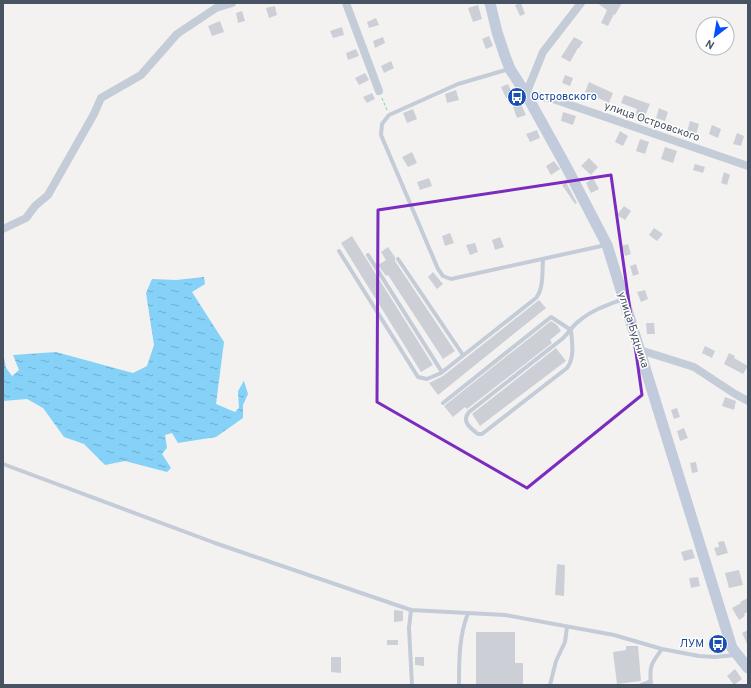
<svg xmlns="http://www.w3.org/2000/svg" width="751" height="688" font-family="Overpass,sans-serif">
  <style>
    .water { fill: url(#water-ripples) }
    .building { fill: #cdcfd7 }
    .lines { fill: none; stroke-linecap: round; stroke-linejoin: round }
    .path { stroke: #70d7b1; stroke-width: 1; stroke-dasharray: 3 2; stroke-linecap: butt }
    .lane { stroke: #c4ccd7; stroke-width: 4 }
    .street { stroke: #c4ccd7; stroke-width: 8 }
    .secondary { stroke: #c2cbdc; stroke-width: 11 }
    .marked { fill: none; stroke: #7b2cbf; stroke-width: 3; stroke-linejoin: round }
    .labels { text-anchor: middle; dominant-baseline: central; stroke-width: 3; stroke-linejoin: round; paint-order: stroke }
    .transit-label { font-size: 11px; fill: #164399; stroke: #fff; text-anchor: start }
    .street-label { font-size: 11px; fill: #475262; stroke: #fff }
  </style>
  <defs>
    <pattern id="water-ripples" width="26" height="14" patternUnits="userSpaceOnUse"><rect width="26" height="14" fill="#85d1f7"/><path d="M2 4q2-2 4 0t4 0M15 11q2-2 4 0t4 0" fill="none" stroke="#6faccb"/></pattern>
  </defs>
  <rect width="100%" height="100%" fill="#f4f2f1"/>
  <path class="water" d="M204,277L205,284L192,292L224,342L216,404L235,412L239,408L238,391L244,381L248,394L243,405V418L216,437L178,443L172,433L165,435L167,448L162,454L171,468L167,472L125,461L105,465L84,444L64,437L43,408L27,399L3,401V352L6,368L12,376L19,370L13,355L56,352L133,373L147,366L154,345L146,293L152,279L176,280Z"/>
  <path class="building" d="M521,3L525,14L520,16L515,5Z
    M597,3H622L615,15L614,14L608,26L601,23L607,10Z
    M478,5L482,19L473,22L468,8Z
    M275,6L277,15L269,18L266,8Z
    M242,11L245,21L238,23L236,13Z
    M376,18L379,25L369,28L367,22Z
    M220,21L224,32L212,36L208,26Z
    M342,27L344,35L333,38L330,31Z
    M489,36L493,46L486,49L482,39Z
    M383,37L385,43L375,48L373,41Z
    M574,37L583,42L579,48H578L570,62L561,57Z
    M356,49L359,56L348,60L346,53Z
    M391,61L394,68L384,73L381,66Z
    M365,73L369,80L359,85L355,78Z
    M565,75L573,78L570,86L562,83Z
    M589,82L613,93L609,103L585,92Z
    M508,84L513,95L506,98L501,87Z
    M456,90L459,100L447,103L445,94Z
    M372,93L375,99L367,103L363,97Z
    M624,95L650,104L643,120L635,116L637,109L621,103Z
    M521,104L526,115L517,118L513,107Z
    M659,108L668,112L665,121L656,118Z
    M413,109L417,119L407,123L403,113Z
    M563,112L576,116L573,125L561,121Z
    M690,121L699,124L696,135L687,132Z
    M712,125L721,129L718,138L709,134Z
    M537,130L540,138L530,142L526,134Z
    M620,131L628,136L623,146L615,142Z
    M737,133L744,136L741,146L733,144Z
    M640,139L649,142L645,154L636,151Z
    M665,147L677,151L673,163L661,159Z
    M412,152L417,163L408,167L402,157Z
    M589,158L598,167L591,175L581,166Z
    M554,161L560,169L551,175L546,166Z
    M695,164L705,167L703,173L693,170Z
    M724,172L730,175L727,185L721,183Z
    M429,178L432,186L420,190L417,182Z
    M593,178L599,189L591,193L586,183Z
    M566,182L577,203L575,204L562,185Z
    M624,206L631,211L625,220L617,215Z
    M654,228L663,234L657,241L649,235Z
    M450,233L454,243L445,246L442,236Z
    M352,236L433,365L421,372L341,243Z
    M500,237L504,247L495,250L492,240Z
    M475,243L478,252L470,255L466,245Z
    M628,244L631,254L625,256L622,246Z
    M388,247L395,257V261L455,351L443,359L388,275L386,276L378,265L386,260L381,252Z
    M636,264L639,274L633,276L630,266Z
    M433,272L443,284L437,289L428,277Z
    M645,290L648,299L641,302L637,292Z
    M539,300L546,308L438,395L429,383L443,376Z
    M551,321L557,325L561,331L550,340L552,343L467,409L465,407L453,417L444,406Z
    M646,323H654L655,334H647Z
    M705,346L715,351L712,358L702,353Z
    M556,348L566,361L480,426L472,414Z
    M729,353L735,356L734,358L748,366L743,374L724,364Z
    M725,397L736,401L734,410L722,406Z
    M677,408L680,417L674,419L671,410Z
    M684,428L688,438L680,441L677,431Z
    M696,462L698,472L692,473L690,463Z
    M724,541L728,553L717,556L714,548L719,547L718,542Z
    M692,549L695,558L684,561L681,552Z
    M557,564L565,565L564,596L555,595Z
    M739,570L743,585L729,588L725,573Z
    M698,577L700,586L691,588L689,578Z
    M748,598V612L744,614L745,616L739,620L732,608L741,603L740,602Z
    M394,610L403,611V621L394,622Z
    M748,630V646L742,633Z
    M476,632H515V663H523V685H476Z
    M387,640H398V645H387Z
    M626,646H638L641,681L617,684L613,652L626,650Z
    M331,657H341V673L331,672Z
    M415,657H424V666L415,665Z
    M735,669L742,679L734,685L727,676Z"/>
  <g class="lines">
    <path class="path" d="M382,98L387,110"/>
    <path class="lane" d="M509,69L458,84L389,115L382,124L381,135L438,269L443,276L451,279L606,245
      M339,251L418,377L427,379L441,373L536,298C544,288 542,271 543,259
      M368,255L442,372
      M398,259L463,355
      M443,403L551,317L571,330C572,342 575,358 567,368L482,434H478C470,428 461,421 469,412L562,339C568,334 572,326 579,321C592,310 607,305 623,299
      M3,464L215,543L411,610L505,615L614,635L662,649L699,656L715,657L735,655
      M411,610L409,628L412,685
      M459,685C459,660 459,636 468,613
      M550,685L556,661L565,642L567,627
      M641,685L651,681
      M651,685C649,666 651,664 662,649"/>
    <path class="street" d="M346,3L379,91
      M581,3L543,52L526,94L553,99L748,166
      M3,229L26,218L35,206L48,195L94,114L101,98L141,75L177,34L216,8L232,3
      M640,350L694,367L735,394L748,401"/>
    <path class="secondary" d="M490,3L497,32L505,56L510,69L526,94L568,170L607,245L732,648L748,668"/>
  </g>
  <path class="marked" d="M611,175L642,395L527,488L377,402L378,210Z"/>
  <defs>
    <g id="bus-disc" transform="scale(1)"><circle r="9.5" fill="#1a4fb4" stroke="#fff"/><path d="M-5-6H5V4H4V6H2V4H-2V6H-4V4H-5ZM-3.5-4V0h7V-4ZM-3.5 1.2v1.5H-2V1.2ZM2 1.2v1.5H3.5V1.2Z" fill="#fff"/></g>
  </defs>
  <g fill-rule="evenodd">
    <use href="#bus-disc" x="517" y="97"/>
    <use href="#bus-disc" x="718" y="644"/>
  </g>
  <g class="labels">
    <g class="transit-label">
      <text x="531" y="97">Островского</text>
      <text x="704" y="644" text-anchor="end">ЛУМ</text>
    </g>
    <g class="street-label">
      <text transform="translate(652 122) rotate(19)">улица Островского</text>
      <text transform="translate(633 330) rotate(72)">улица Будника</text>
    </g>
  </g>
  <rect width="751" height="688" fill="none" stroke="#475262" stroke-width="8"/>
  <g transform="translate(715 36) rotate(211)"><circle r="19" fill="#ffffff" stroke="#b5bac0"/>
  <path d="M0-3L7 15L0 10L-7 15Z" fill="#0451fb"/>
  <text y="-6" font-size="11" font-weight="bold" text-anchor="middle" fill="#475262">N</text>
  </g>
</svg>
